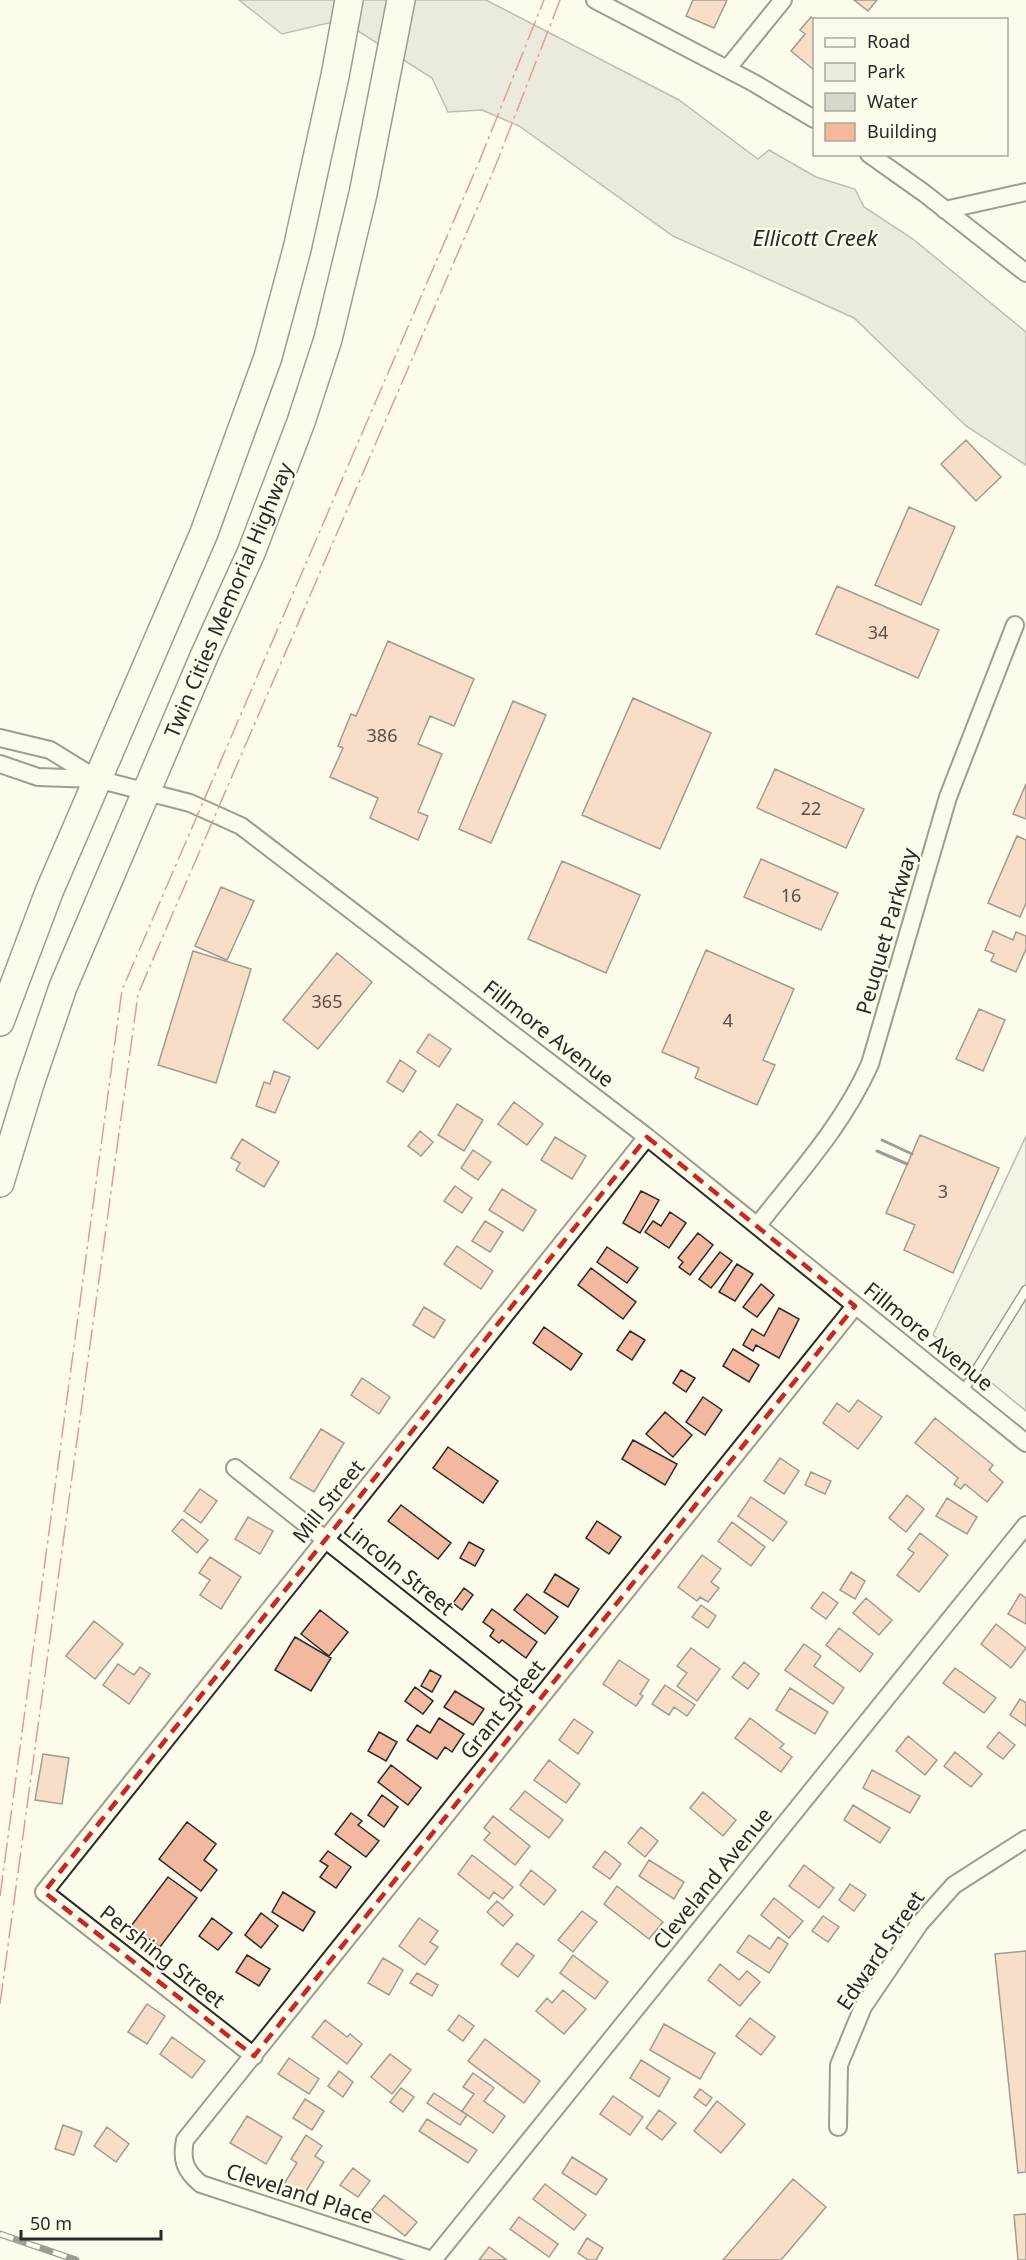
<svg xmlns="http://www.w3.org/2000/svg" width="1026" height="2260" font-family="'Noto Sans',sans-serif">
  <style>
    .green { fill: #ecebdb; stroke: #74746e; stroke-width: 1.5 }
    .water { fill: #d8d7c9; stroke: #74746e; stroke-width: 1.5 }
    .building { fill: #f2b8a0; stroke: #2b2b2b; stroke-width: 1.5 }
    .lines { fill: none; stroke-linecap: round; stroke-linejoin: round }
    .lane-casing { stroke: #2b2b2b; stroke-width: 11 }
    .street-casing { stroke: #2b2b2b; stroke-width: 20 }
    .primary-casing { stroke: #2b2b2b; stroke-width: 30 }
    .lane { stroke: #fdfbea; stroke-width: 8 }
    .street { stroke: #fdfbea; stroke-width: 16 }
    .primary { stroke: #fdfbea; stroke-width: 27 }
    .rail-casing { stroke: #2b2b2b; stroke-width: 7 }
    .rail { stroke: #fdfbea; stroke-width: 4.5; stroke-dasharray: 14; stroke-linecap: butt }
    .wall { stroke: #2b2b2b; stroke-width: 3 }
    .power { stroke: #c62828; stroke-width: 1.5; stroke-dasharray: 21 4.5 3 4.5; stroke-linecap: butt }
    .marked { fill: none; stroke: #c62828; stroke-width: 4.5; stroke-dasharray: 12 8; stroke-linejoin: round }
    .labels { text-anchor: middle; dominant-baseline: central; stroke-width: 4.5; stroke-linejoin: round; paint-order: stroke }
    .number-label { font-size: 18px; fill: #5d4e48 }
    .street-label { font-size: 21px; fill: #2b2b2b; stroke: #fdfbea }
    .water-label { font-size: 22px; font-style: italic; fill: #2b2b2b; stroke: #fdfbea }
  </style>
  <rect width="100%" height="100%" fill="#fdfbea"/>
  <path class="green" d="M1026,1136V1411L933,1335Z"/>
  <path class="water" d="M239,0H486L679,100L758,159L769,150L816,177L855,189L864,207L913,239L1026,332V465L966,426L854,318L673,236L519,126L482,110L448,112L432,78L341,20L282,34Z"/>
  <path class="building" d="M693,0H727L714,28L686,16Z
    M854,0H877L868,11Z
    M811,17L815,20L814,70L791,51L805,34L800,30Z
    M966,440L1001,477L976,501L941,464Z
    M909,507L955,527L921,605L875,585Z
    M837,586L939,630L918,678L816,634Z
    M388,641L474,679L454,726L430,716L418,744L442,754L418,812L428,816L418,840L370,818L378,798L330,777L343,748L338,746L351,714L356,716Z
    M633,698L711,733L660,849L582,815Z
    M513,701L546,715L491,843L459,829Z
    M775,769L864,809L846,848L757,808Z
    M1026,784V819L1013,814Z
    M1017,836L1026,840V903L1020,917L988,903Z
    M761,859L838,893L821,930L744,897Z
    M562,861L640,895L606,973L528,939Z
    M221,887L254,901L227,960L195,946Z
    M993,931L1013,940L1016,932L1026,936V949L1016,972L991,961L994,954L985,950Z
    M706,950L794,989L763,1060L775,1065L757,1105L695,1078L699,1068L662,1052Z
    M193,951L251,969L216,1083L158,1065Z
    M337,953L372,982L318,1049L283,1020Z
    M979,1009L1005,1020L983,1071L956,1059Z
    M429,1034L451,1049L439,1067L417,1052Z
    M400,1060L416,1071L403,1092L387,1082Z
    M274,1071L290,1077L275,1113L256,1106L264,1082L270,1084Z
    M514,1102L543,1124L527,1145L498,1124Z
    M457,1104L483,1120L464,1151L438,1135Z
    M420,1131L433,1142L421,1156L408,1146Z
    M920,1135L999,1168L953,1273L904,1250L915,1225L886,1213Z
    M555,1137L586,1156L572,1179L541,1160Z
    M242,1139L279,1162L264,1187L236,1170L240,1163L231,1158Z
    M473,1150L491,1162L478,1180L461,1168Z
    M455,1186L472,1198L462,1213L444,1201Z
    M502,1189L536,1210L523,1231L489,1210Z
    M641,1191L659,1200L640,1233L623,1223Z
    M670,1212L686,1223L669,1248L645,1232L653,1221L661,1226Z
    M485,1221L503,1232L490,1252L472,1241Z
    M698,1233L713,1245L690,1275L679,1267L683,1262L678,1258Z
    M457,1246L493,1271L481,1289L444,1264Z
    M607,1247L638,1268L627,1283L597,1262Z
    M720,1252L732,1261L711,1288L699,1279Z
    M737,1264L753,1274L735,1301L719,1292Z
    M591,1268L636,1302L623,1319L578,1285Z
    M761,1284L774,1295L757,1317L743,1307Z
    M424,1307L445,1320L434,1338L413,1325Z
    M779,1308L799,1319L779,1358L756,1345L753,1351L743,1345L752,1329L764,1336Z
    M544,1327L582,1354L571,1370L533,1343Z
    M630,1331L645,1340L632,1360L617,1350Z
    M733,1349L759,1365L749,1382L723,1366Z
    M681,1370L695,1378L686,1392L673,1383Z
    M362,1378L390,1397L379,1414L351,1395Z
    M703,1397L722,1410L705,1435L686,1422Z
    M858,1400L882,1417L858,1449L823,1423L837,1403L849,1412Z
    M665,1412L692,1435L673,1457L646,1434Z
    M935,1418L993,1465L989,1470L1003,1482L987,1502L965,1484L961,1489L954,1484L958,1478L915,1443Z
    M321,1429L344,1443L314,1492L290,1478Z
    M633,1440L677,1464L665,1485L622,1459Z
    M448,1447L498,1481L483,1503L433,1468Z
    M780,1458L799,1471L784,1494L764,1481Z
    M811,1472L831,1481L825,1494L805,1485Z
    M200,1489L217,1501L201,1523L184,1511Z
    M907,1495L924,1509L906,1532L889,1518Z
    M751,1497L787,1522L773,1541L738,1516Z
    M947,1498L977,1517L967,1534L936,1516Z
    M401,1505L451,1543L438,1559L388,1521Z
    M248,1517L273,1531L260,1554L235,1539Z
    M182,1519L208,1540L197,1553L172,1531Z
    M597,1521L621,1537L609,1554L586,1538Z
    M732,1522L765,1547L751,1566L718,1541Z
    M920,1533L948,1555L919,1592L897,1575L914,1553L908,1549Z
    M469,1542L484,1550L475,1566L460,1558Z
    M702,1555L721,1569L711,1582L719,1588L708,1602L700,1597L697,1601L678,1587Z
    M210,1557L241,1577L221,1609L200,1595L210,1580L199,1573Z
    M851,1572L865,1581L855,1599L840,1590Z
    M555,1574L579,1589L568,1607L544,1592Z
    M464,1588L473,1595L462,1610L453,1603Z
    M823,1592L838,1603L826,1619L811,1608Z
    M527,1594L558,1617L545,1634L514,1610Z
    M1020,1594L1026,1598V1624L1008,1614Z
    M866,1598L892,1620L879,1635L853,1613Z
    M701,1605L716,1616L708,1628L692,1617Z
    M492,1609L537,1642L526,1658L502,1640L499,1643L490,1636L494,1630L483,1622Z
    M320,1610L348,1632L329,1656L301,1634Z
    M94,1621L123,1644L95,1679L66,1656Z
    M996,1624L1026,1648L1011,1668L981,1644Z
    M839,1628L873,1654L860,1672L826,1645Z
    M295,1637L331,1658L311,1691L275,1670Z
    M804,1644L821,1656L814,1666L844,1688L833,1704L785,1670Z
    M691,1648L720,1669L697,1701L677,1686L687,1673L677,1666Z
    M619,1660L649,1680L640,1694L643,1696L636,1706L603,1684Z
    M744,1662L759,1674L748,1689L732,1677Z
    M118,1664L134,1675L140,1667L150,1674L129,1704L103,1685Z
    M955,1668L996,1698L984,1713L943,1683Z
    M430,1670L441,1676L432,1692L421,1686Z
    M665,1685L695,1705L687,1716L674,1707L669,1715L652,1704Z
    M415,1687L433,1701L423,1714L405,1701Z
    M790,1688L828,1712L815,1734L776,1710Z
    M455,1691L484,1709L473,1725L444,1707Z
    M1020,1699L1026,1703V1726L1010,1715Z
    M439,1718L464,1734L452,1752L445,1747L437,1759L407,1740L417,1725L430,1733Z
    M750,1718L784,1744L780,1748L792,1757L781,1772L735,1738Z
    M574,1719L593,1732L578,1754L559,1740Z
    M379,1732L397,1742L386,1761L368,1751Z
    M999,1732L1015,1745L1003,1759L987,1747Z
    M908,1736L937,1760L925,1775L896,1751Z
    M955,1752L982,1774L971,1787L944,1766Z
    M43,1754L69,1758L62,1804L35,1800Z
    M549,1760L580,1784L566,1803L534,1780Z
    M391,1765L421,1788L408,1805L378,1782Z
    M872,1770L920,1796L910,1813L863,1788Z
    M525,1791L563,1820L549,1838L510,1809Z
    M703,1792L736,1820L723,1836L690,1808Z
    M382,1795L398,1807L384,1827L368,1815Z
    M853,1805L890,1828L880,1843L844,1820Z
    M351,1813L362,1821L358,1825L379,1841L366,1857L335,1834Z
    M493,1816L530,1846L515,1865L484,1840L490,1833L484,1828Z
    M187,1822L216,1844L204,1860L217,1870L201,1891L159,1859Z
    M641,1827L658,1841L645,1857L628,1843Z
    M328,1851L351,1867L336,1888L320,1877L328,1866L320,1861Z
    M605,1851L621,1864L610,1879L593,1867Z
    M472,1855L513,1887L503,1899L494,1892L489,1899L458,1874Z
    M649,1860L684,1882L674,1899L639,1876Z
    M804,1865L834,1888L819,1908L789,1886Z
    M531,1870L556,1890L544,1905L520,1885Z
    M168,1877L197,1898L160,1947L131,1926Z
    M850,1884L866,1895L854,1911L839,1900Z
    M617,1886L663,1922L649,1939L604,1904Z
    M283,1892L315,1912L303,1931L272,1912Z
    M774,1898L803,1921L789,1938L761,1915Z
    M497,1901L513,1915L503,1926L487,1912Z
    M582,1911L597,1922L573,1952L558,1940Z
    M261,1913L278,1926L261,1948L245,1935Z
    M823,1916L839,1927L828,1942L812,1931Z
    M212,1918L232,1933L218,1950L199,1936Z
    M419,1918L438,1931L430,1942L438,1947L425,1965L399,1946Z
    M749,1935L770,1949L778,1937L788,1944L769,1973L737,1952Z
    M517,1943L534,1956L518,1977L501,1964Z
    M1026,1951V2172L1018,2173L995,1954Z
    M247,1955L270,1969L259,1986L236,1972Z
    M573,1955L608,1982L595,1999L560,1973Z
    M383,1958L403,1970L389,1995L368,1983Z
    M720,1964L739,1980L747,1971L760,1982L740,2006L708,1980Z
    M417,1973L438,1985L432,1996L410,1983Z
    M563,1990L586,2009L564,2034L536,2011L547,1998L552,2003Z
    M147,2004L165,2016L147,2044L128,2032Z
    M459,2015L474,2026L463,2041L448,2030Z
    M750,2018L775,2037L761,2055L736,2036Z
    M325,2020L347,2037L350,2034L362,2044L347,2064L312,2037Z
    M664,2024L715,2053L700,2079L650,2050Z
    M172,2037L205,2061L192,2078L160,2054Z
    M485,2039L540,2081L524,2103L468,2061Z
    M390,2054L411,2070L392,2094L371,2077Z
    M289,2058L319,2079L309,2094L278,2074Z
    M641,2060L670,2078L659,2097L630,2078Z
    M339,2071L353,2082L343,2097L328,2086Z
    M473,2073L494,2088L484,2101L505,2116L493,2133L462,2111L474,2094L463,2087Z
    M401,2088L414,2097L403,2112L390,2102Z
    M700,2089L712,2098L706,2106L694,2097Z
    M434,2093L467,2115L460,2125L427,2103Z
    M613,2096L643,2117L630,2135L600,2114Z
    M305,2099L324,2111L312,2130L293,2118Z
    M717,2101L745,2124L721,2153L694,2131Z
    M659,2110L676,2123L662,2140L646,2128Z
    M247,2116L282,2137L266,2164L230,2143Z
    M427,2119L477,2150L468,2163L419,2131Z
    M63,2125L82,2132L74,2155L55,2149Z
    M107,2127L129,2144L116,2162L94,2146Z
    M306,2135L322,2146L315,2156L324,2162L303,2196L284,2184L297,2163L291,2159Z
    M572,2157L607,2179L596,2195L562,2173Z
    M353,2168L370,2181L358,2197L340,2185Z
    M793,2179L826,2207L781,2260H723Z
    M545,2184L586,2215L574,2230L533,2199Z
    M384,2195L417,2222L405,2236L372,2210Z
    M1026,2214V2260H1018L1014,2215Z
    M519,2217L558,2244L549,2257L510,2229Z
    M587,2238L603,2248L596,2260H588L578,2253Z
    M489,2247L507,2260H479Z"/>
  <g class="lines">
    <g class="lane-casing">
      <path id="lane" d="M962,1393L1026,1290"/>
    </g>
    <g class="street-casing">
      <path id="street" d="M595,0L754,83L814,119
        M727,69L783,0
        M869,154L924,193L1026,273
        M945,210L1026,192
        M0,738L50,750L97,779L190,803L241,826L647,1137L1026,1443
        M0,764L38,777L96,779
        M757,1226C798,1174 843,1125 870,1064L948,797L1015,625
        M235,1468L534,1705
        M254,2056L44,1892L647,1137
        M838,2127L839,2065L863,2007L920,1923L954,1885L1026,1839
        M432,2260L201,2184C185,2171 181,2160 185,2140L855,1306
        M433,2260L1026,1525"/>
    </g>
    <g class="primary-casing">
      <path id="primary" d="M0,1022L49,892L204,533L268,357L297,249L335,76L349,0
        M0,1183L30,1084L63,987L205,654L251,553L301,422L328,339L363,194L401,0"/>
    </g>
    <use href="#lane" class="lane"/>
    <use href="#street" class="street"/>
    <use href="#primary" class="primary"/>
    <g class="rail-casing">
      <path id="rail" d="M0,2234L76,2260"/>
    </g>
    <use href="#rail" class="rail"/>
    <path class="wall" d="M882,1140L912,1154
      M877,1151L907,1164"/>
    <path class="power" d="M0,1896L122,990L479,162L544,0
      M0,2004L138,994L495,167L560,0"/>
  </g>
  <path d="M0 0H1026V2260H0ZM647,1137L855,1306L254,2056L44,1892Z" fill="#fdfbea" fill-opacity=".55" fill-rule="evenodd"/>
  <path class="marked" d="M647,1137L855,1306L254,2056L44,1892Z"/>
  <g class="labels">
    <g class="number-label">
      <text x="878" y="632">34</text>
      <text x="382" y="735">386</text>
      <text x="811" y="808">22</text>
      <text x="791" y="895">16</text>
      <text x="327" y="1001">365</text>
      <text x="728" y="1020">4</text>
      <text x="943" y="1191">3</text>
    </g>
    <g class="street-label">
      <text transform="translate(228 600) rotate(-67)">Twin Cities Memorial Highway</text>
      <text transform="translate(886 931) rotate(-74)">Peuquet Parkway</text>
      <text transform="translate(549 1033) rotate(38)">Fillmore Avenue</text>
      <text transform="translate(929 1336) rotate(39)">Fillmore Avenue</text>
      <text transform="translate(328 1501) rotate(-51)">Mill Street</text>
      <text transform="translate(399 1568) rotate(39)">Lincoln Street</text>
      <text transform="translate(502 1709) rotate(-51)">Grant Street</text>
      <text transform="translate(712 1878) rotate(-51)">Cleveland Avenue</text>
      <text transform="translate(880 1950) rotate(-56)">Edward Street</text>
      <text transform="translate(163 1956) rotate(38)">Pershing Street</text>
      <text transform="translate(300 2193) rotate(18)">Cleveland Place</text>
    </g>
    <g class="water-label">
      <text x="815" y="237">Ellicott Creek</text>
    </g>
  </g>
  <rect x="813" y="18" width="195" height="138" fill="#fdfbea" stroke="#a9a89e" stroke-width="1.5"/>
  <rect x="825" y="38" width="30" height="9" fill="#fdfbea" stroke="#a9a89e" stroke-width="1.5"/>
  <text x="867" y="48" font-size="18" fill="#2b2b2b">Road</text>
  <rect x="825" y="63" width="30" height="18" fill="#ecebdb" stroke="#a9a89e" stroke-width="1.5"/>
  <text x="867" y="78" font-size="18" fill="#2b2b2b">Park</text>
  <rect x="825" y="93" width="30" height="18" fill="#d8d7c9" stroke="#a9a89e" stroke-width="1.5"/>
  <text x="867" y="108" font-size="18" fill="#2b2b2b">Water</text>
  <rect x="825" y="123" width="30" height="18" fill="#f2b8a0" stroke="#a9a89e" stroke-width="1.5"/>
  <text x="867" y="138" font-size="18" fill="#2b2b2b">Building</text>
  <path d="M21 2230v9h140v-9" fill="none" stroke="#2b2b2b" stroke-width="3"/>
  <text x="30" y="2230" font-size="18" fill="#2b2b2b" stroke="#fdfbea" stroke-width="4.5" paint-order="stroke">50 m</text>
</svg>
